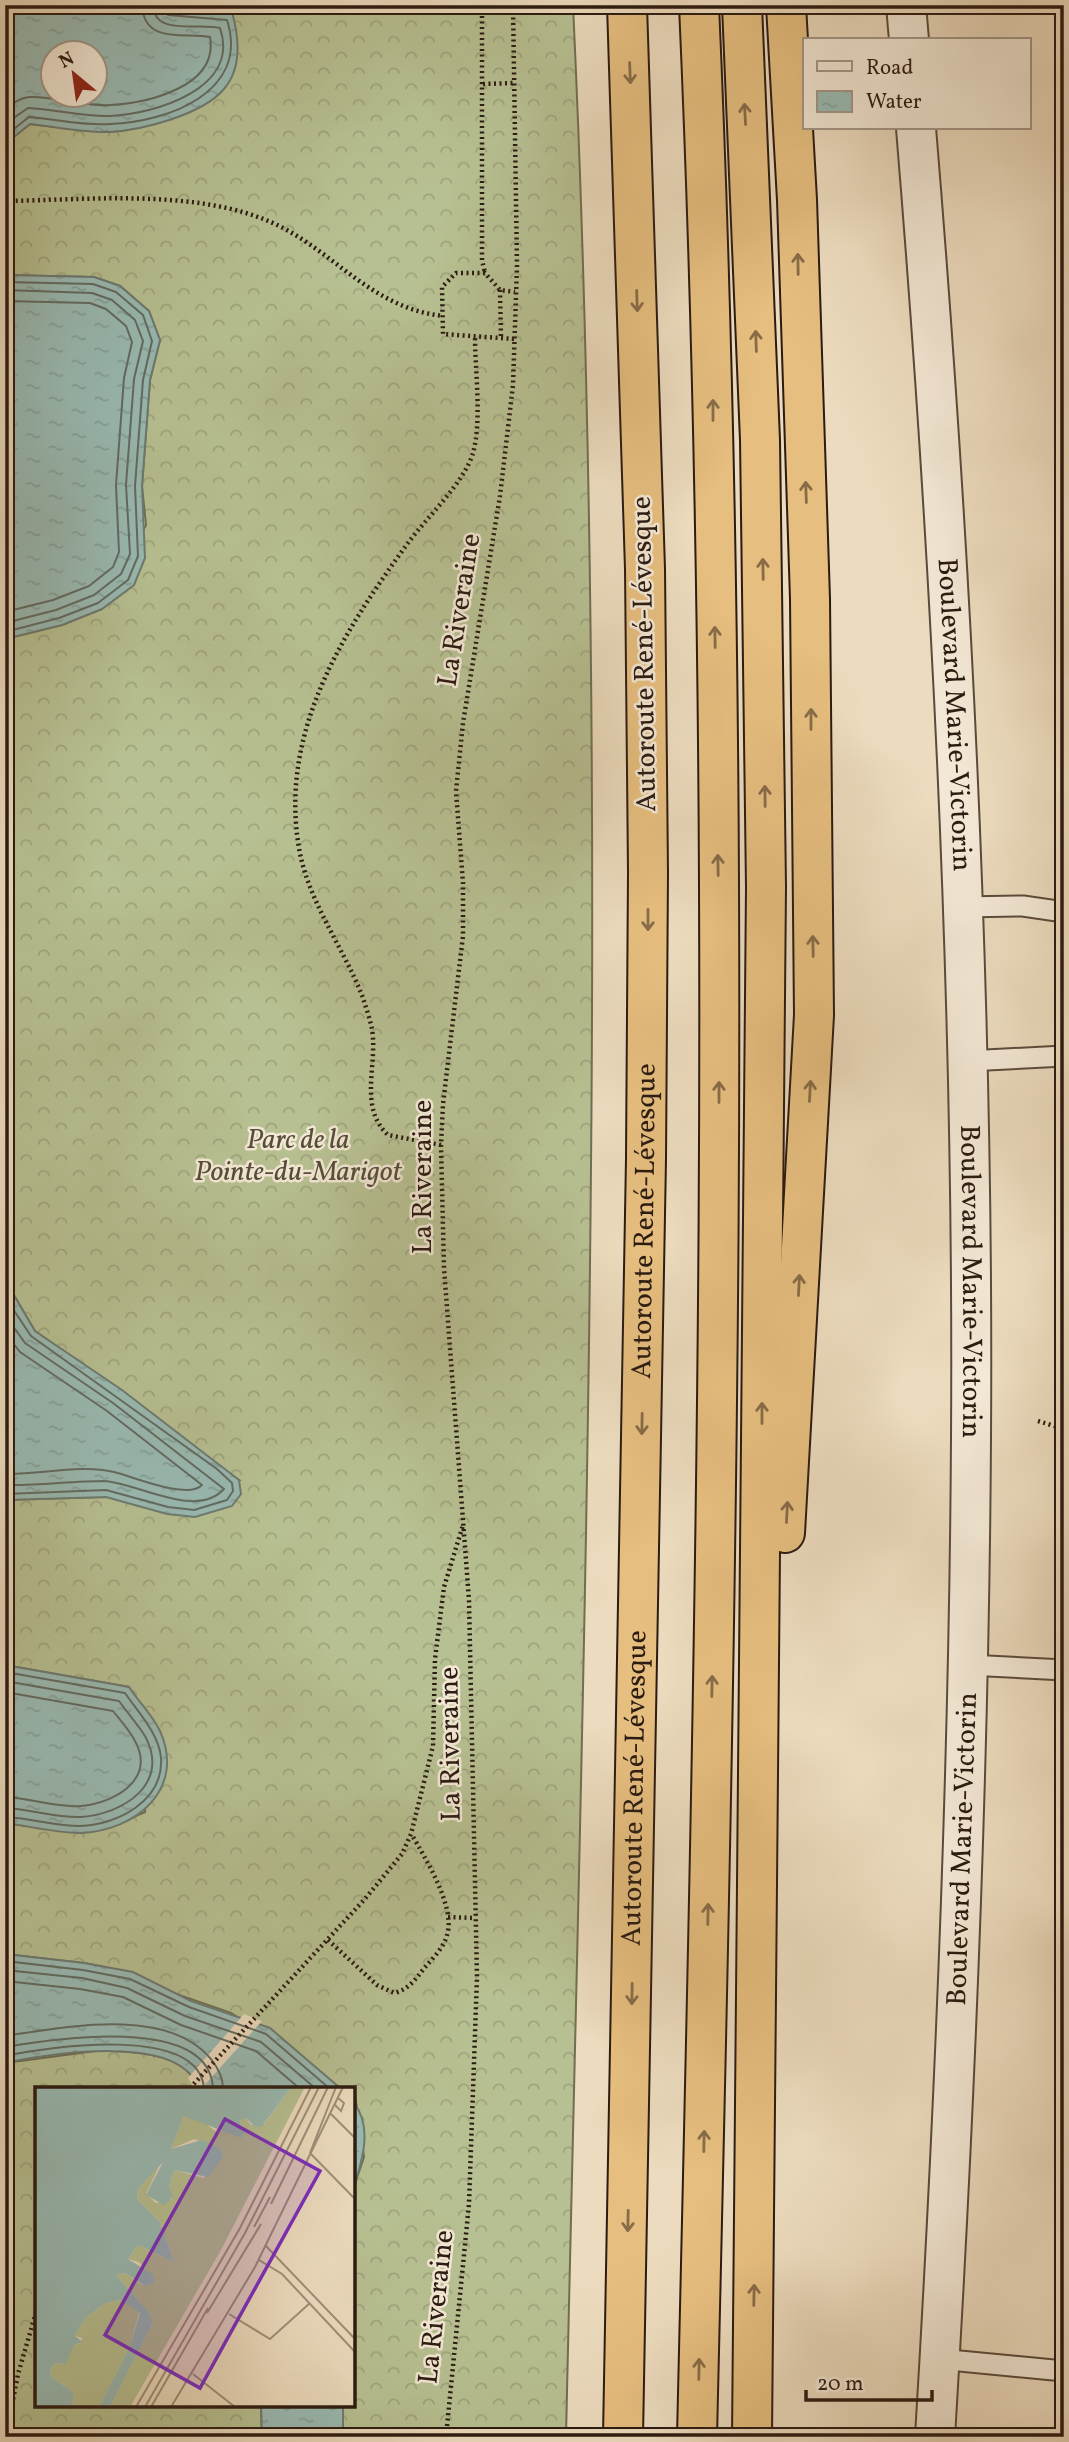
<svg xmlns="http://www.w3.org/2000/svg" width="1069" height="2442" font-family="Vollkorn,serif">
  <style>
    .forest { fill: url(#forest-crowns); stroke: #716e52; stroke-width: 2 }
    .water { fill: url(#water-ripples); stroke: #6d7b73; stroke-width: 2; fill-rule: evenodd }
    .pier { fill: #ecdbbe }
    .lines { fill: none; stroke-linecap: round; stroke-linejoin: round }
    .shore { stroke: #626b62; stroke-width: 2 }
    .service-casing { stroke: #5b4b3c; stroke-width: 23 }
    .tertiary-casing { stroke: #5b4b3c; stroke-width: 42 }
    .motorway-casing { stroke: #2b1b11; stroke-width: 42 }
    .path { stroke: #2b1b11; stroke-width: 4.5; stroke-dasharray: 2 3.5; stroke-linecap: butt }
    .service { stroke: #f3e8d5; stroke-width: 19 }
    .tertiary { stroke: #f3e8d5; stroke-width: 38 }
    .motorway { stroke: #e6be7f; stroke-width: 38 }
    .oneway { stroke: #886c48 }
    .labels { text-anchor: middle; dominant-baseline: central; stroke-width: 5; stroke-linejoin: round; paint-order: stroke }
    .street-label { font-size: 28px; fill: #2b1b11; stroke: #f3e8d5 }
    .park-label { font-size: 28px; font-style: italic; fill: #554d38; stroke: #f3e8d5 }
    .inset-road { fill: none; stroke: #9f8e79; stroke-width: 2 }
    .view { fill: #7b2cbf; fill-opacity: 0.15; stroke: #7b2cbf; stroke-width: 3.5 }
    .inset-edge { fill: none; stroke: #2b1b11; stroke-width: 3.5 }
  </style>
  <defs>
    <pattern id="forest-crowns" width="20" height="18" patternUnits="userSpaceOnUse" patternTransform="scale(1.75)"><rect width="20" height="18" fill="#b7c092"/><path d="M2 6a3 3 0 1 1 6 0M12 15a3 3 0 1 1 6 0" fill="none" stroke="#9ea47d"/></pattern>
    <pattern id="water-ripples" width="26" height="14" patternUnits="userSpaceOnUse" patternTransform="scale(1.75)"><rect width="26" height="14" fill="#99bbb4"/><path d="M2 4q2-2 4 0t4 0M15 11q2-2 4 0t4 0" fill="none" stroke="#84a09a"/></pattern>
  </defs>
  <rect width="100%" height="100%" fill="#ecdbbe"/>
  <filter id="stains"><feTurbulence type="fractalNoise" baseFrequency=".00286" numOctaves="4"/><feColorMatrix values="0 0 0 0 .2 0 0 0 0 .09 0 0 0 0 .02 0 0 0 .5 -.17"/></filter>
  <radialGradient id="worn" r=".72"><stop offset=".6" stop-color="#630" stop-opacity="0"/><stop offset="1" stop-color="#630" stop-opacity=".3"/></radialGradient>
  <path class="forest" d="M156,5H573C611,815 584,1626 566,2437H343V2405H354V2187L364,2157L354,2088H340L311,2064L231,2013L162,1989L133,1973L84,1963L5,1954V1823L81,1833L111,1827L145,1812L142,1707L129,1687L5,1665V1500L106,1497L239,1480L35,1331L5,1280V639L62,625L102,609L146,525L142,486L150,380L160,340L149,311L120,286L94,277L5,275V144L30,124C105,133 134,135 204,104L207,10H183Z
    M103,2050C135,2053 186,2051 198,2088H37V2405H261L262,2437H5V2063Z"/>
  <path class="water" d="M5,5C82,5 156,5 232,12C239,37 242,68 224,89C202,115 142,130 110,132C84,133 56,127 30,124L5,144ZM52,52H94V94H52Z
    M5,275L94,277L120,286L149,311L160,340L150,380L142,486L145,558L134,585L102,609L62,625L5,639Z
    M5,1280L35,1331L122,1390L239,1480L241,1494L232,1506L195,1517L167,1514L106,1497L5,1500Z
    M5,1665L129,1687C138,1701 153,1716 160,1731C186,1789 136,1831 80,1833C56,1833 29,1826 5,1823Z
    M5,1954L84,1963L133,1972L191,2001L270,2028L340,2088H198C180,2032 49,2054 5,2063Z
    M354,2103C373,2127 362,2161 354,2187Z
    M261,2405H343V2437H262Z"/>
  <path class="pier" d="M244,2014L262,2021L202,2088H194L188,2078Z"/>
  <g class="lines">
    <path class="shore" d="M5,110C12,104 19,98 29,97C55,96 83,107 110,105C147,103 219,87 210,37C185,32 144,45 142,5
      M5,124L28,108C55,109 83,117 110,116C154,114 241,89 220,28C200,22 154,37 153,5
      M5,136L29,117C56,119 84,126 110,124C168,122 250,92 227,20L168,15L161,5
      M5,282L93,284L116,292L143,315L152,341L143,380L135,486L138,556L128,580L98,603L59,618L5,632
      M5,290L92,293L112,300L135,320L143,341L134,379L126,485L130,554L121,574L94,595L56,610L5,623
      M5,301L90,303L106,309L126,326L132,342L124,378L116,485L119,552L113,567L89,586L53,600L5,612
      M5,1297L31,1336L217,1469L232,1483L233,1491L227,1500L194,1510L168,1507L106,1490L5,1494
      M5,1315L25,1343L113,1403L224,1489C196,1520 136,1482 104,1481C71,1481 38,1486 5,1485
      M5,1333L20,1352L107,1411L202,1485C188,1500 134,1477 114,1472C80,1464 40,1475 5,1474
      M5,1672L125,1693C138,1712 159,1734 161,1758C164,1801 117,1825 80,1826C55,1826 30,1818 5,1817
      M5,1681L119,1701C127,1712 138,1725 145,1736C171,1784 123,1814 81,1817C56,1818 30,1809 5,1808
      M5,1692L113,1711C120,1720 130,1731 135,1741C156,1780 114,1803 81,1806C56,1808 30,1798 5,1797
      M5,1961L83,1970L130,1979L189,2007L266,2034L329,2088
      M5,1970L82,1978L127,1988L185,2016L261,2042L315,2088
      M5,1981L80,1989L123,1997L181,2025L256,2051L299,2088
      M5,2036C66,2027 167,2006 211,2059C218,2068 223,2077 223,2088
      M5,2047C52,2039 209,2014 213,2088
      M5,2056C47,2047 198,2024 204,2088"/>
    <g class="service-casing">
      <path id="service" d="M962,907L1023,906L1064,912
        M967,1061L1064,1056
        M968,1665L1064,1670
        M939,2359L1064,2371"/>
    </g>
    <g class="tertiary-casing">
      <g id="tertiary">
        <path d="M906,5L909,40"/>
        <path id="s1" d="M916,128C952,563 974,1001 971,1439C969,1772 955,2104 935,2437"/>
      </g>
    </g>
    <g class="motorway-casing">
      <g id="motorway">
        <path d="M742,5L760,440L766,887L752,2437"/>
        <path d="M785,1533L814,1015L810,599L797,200L786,5"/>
        <path id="s2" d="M623,2437L646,1159L648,872L645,569L627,5"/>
        <path d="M697,2437C716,1627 735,815 699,5"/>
      </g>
    </g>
    <path class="path" d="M482,5V260L485,273
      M483,84L514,83
      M5,201C89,200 198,188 275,224C335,252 371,308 443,316
      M500,290L501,338
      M514,339L443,334L442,287L456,273H485L500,290L515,292
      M441,1145L388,1135C358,1107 378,1065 372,1029C370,1019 366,1008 363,998C344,948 308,902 299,848C279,732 343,632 408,543C427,517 464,483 473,453C482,421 475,370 475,336
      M1038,1421L1064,1429
      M448,1917L475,1918
      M328,1940L377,1985L394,1993C409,1990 417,1977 426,1966C434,1957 444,1947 447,1935C456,1907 425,1858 412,1835
      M190,2088L364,1900L402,1854L411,1834L433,1746L435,1659L444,1587L463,1525
      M6,2437L18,2374L37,2309
      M446,2437L469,2204L477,1977L469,1600L444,1268L441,1145L443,1104L463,936V883L456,791L463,723L500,496L513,385L517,266L513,5"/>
    <use href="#service" class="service"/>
    <use href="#tertiary" class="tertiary"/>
    <use href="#motorway" class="motorway"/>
  </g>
  <defs><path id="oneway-shaft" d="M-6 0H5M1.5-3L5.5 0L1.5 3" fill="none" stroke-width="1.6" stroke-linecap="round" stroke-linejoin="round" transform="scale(1.75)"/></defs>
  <g class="oneway">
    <use href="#oneway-shaft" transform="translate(630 73) rotate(88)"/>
    <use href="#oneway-shaft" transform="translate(745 114) rotate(-93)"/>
    <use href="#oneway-shaft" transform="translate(798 264) rotate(-91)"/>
    <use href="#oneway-shaft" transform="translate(637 301) rotate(88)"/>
    <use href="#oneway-shaft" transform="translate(756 341) rotate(-92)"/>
    <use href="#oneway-shaft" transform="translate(713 410) rotate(-90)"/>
    <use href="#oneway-shaft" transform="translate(806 492) rotate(-92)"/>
    <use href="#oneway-shaft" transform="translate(763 569) rotate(-91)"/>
    <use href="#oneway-shaft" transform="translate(715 637) rotate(-91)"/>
    <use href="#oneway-shaft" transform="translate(811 719) rotate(-90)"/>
    <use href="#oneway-shaft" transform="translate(765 796) rotate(-91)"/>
    <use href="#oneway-shaft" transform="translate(718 865) rotate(-91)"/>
    <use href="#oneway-shaft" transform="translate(648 920) rotate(90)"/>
    <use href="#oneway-shaft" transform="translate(813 946) rotate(-91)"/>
    <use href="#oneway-shaft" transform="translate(810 1091) rotate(-87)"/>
    <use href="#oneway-shaft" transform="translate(719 1092) rotate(-90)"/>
    <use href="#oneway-shaft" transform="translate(799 1285) rotate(-87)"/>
    <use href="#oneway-shaft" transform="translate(762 1413) rotate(-90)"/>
    <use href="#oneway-shaft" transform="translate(642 1424) rotate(91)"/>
    <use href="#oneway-shaft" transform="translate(787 1512) rotate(-87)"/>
    <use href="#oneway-shaft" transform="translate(712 1686) rotate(-89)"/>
    <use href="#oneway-shaft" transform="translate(708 1914) rotate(-89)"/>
    <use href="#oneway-shaft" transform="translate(632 1994) rotate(91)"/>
    <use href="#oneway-shaft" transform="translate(704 2141) rotate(-89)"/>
    <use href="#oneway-shaft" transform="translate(628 2221) rotate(91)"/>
    <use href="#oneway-shaft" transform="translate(754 2295) rotate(-89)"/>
    <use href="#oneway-shaft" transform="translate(699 2369) rotate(-89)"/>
  </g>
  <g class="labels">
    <g class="street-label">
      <text transform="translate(460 610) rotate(-81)">La Riveraine</text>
      <text transform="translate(645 654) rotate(-91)">Autoroute René-Lévesque</text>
      <text stroke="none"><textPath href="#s1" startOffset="588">Boulevard Marie-Victorin</textPath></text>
      <text transform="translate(423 1177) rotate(-90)">La Riveraine</text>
      <text stroke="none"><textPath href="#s2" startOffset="1216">Autoroute René-Lévesque</textPath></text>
      <text stroke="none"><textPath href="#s1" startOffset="1155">Boulevard Marie-Victorin</textPath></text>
      <text transform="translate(451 1744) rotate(-91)">La Riveraine</text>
      <text stroke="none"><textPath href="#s2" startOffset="649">Autoroute René-Lévesque</textPath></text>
      <text transform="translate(963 1849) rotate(-88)">Boulevard Marie-Victorin</text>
      <text transform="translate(437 2307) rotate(-84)">La Riveraine</text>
    </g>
    <g class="park-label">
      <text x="298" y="1140">Parc de la<tspan x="298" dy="32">Pointe-du-Marigot</tspan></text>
    </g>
  </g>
  <g transform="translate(35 2087)">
    <rect width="320" height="320" fill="#ecdbbe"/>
    <path d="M257,0H270L186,163L95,320H75L118,236L114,225L81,188L90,186L107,198L119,193L104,175L93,172L103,158L139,175L125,135L102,112L103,102L126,75L111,107L121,116L137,112L134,100L139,83L169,91L185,61L159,52L136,62L149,29L166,33L180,44H210L204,34L211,31L216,38L229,37ZM85,213L105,223L95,259L64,320H37L39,305L17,291L15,282L20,276L29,277L39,258L46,256L47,251L40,249L51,230L71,216Z" fill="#b7c092"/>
    <path d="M0,0H257L227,39L220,40L211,31L204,34L210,44L206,51L149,29L136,62L167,53L185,61L188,70L173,90L139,83L134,100L138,110L129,118L111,108L128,75L103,102L102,112L125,135L139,175L103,158L93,172L119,188V196L110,199L90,186L81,188L114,225L118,236L75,320H64L95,259L105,226L85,213L71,216L51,230L40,249L48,255L39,258L31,277L20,276L15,282L17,291L39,305L37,320H0Z" fill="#99bbb4"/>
    <path class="inset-road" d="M300,18L306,24L309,16L303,11M296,27L321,52M275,66L301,0M275,66L321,113M236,117L293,0M219,140L235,110M231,159L321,253M224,173L247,187L321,266M172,226L226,137M194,227L235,252L275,216M158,287L200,320M101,320L205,141L276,0M110,320L210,146L284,0M116,320L173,221M136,320L220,180L308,0"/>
    <path class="view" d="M190,32L285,84L165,301L70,248Z"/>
    <rect width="320" height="320" class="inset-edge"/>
  </g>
  <rect width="1069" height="2442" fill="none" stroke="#ecdbbe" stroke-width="28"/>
  <rect x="7" y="7" width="1055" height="2428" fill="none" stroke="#2b1b11" stroke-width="3.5"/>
  <rect x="14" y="14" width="1041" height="2414" fill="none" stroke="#2b1b11" stroke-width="2"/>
  <rect x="803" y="38" width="228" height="91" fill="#f3e8d5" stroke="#a39687" stroke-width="2"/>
  <rect x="817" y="61" width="35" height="10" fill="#f3e8d5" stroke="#a39687" stroke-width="2"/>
  <text x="866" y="74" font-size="21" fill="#2b1b11">Road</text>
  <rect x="817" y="91" width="35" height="21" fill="url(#water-ripples)" stroke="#a39687" stroke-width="2"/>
  <text x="866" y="108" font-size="21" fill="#2b1b11">Water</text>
  <g transform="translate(74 74) rotate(331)"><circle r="33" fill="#f3e8d5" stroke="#a39687" stroke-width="2"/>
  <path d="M0-5L12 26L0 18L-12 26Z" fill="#8f2418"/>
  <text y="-10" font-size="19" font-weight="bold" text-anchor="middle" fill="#2b1b11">N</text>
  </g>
  <path d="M806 2390v10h126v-10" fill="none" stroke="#2b1b11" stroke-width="3.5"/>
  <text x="817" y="2390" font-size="21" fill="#2b1b11" stroke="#f3e8d5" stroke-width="5" paint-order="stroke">20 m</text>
  <rect width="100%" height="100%" filter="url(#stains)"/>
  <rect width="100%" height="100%" fill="url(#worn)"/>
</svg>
